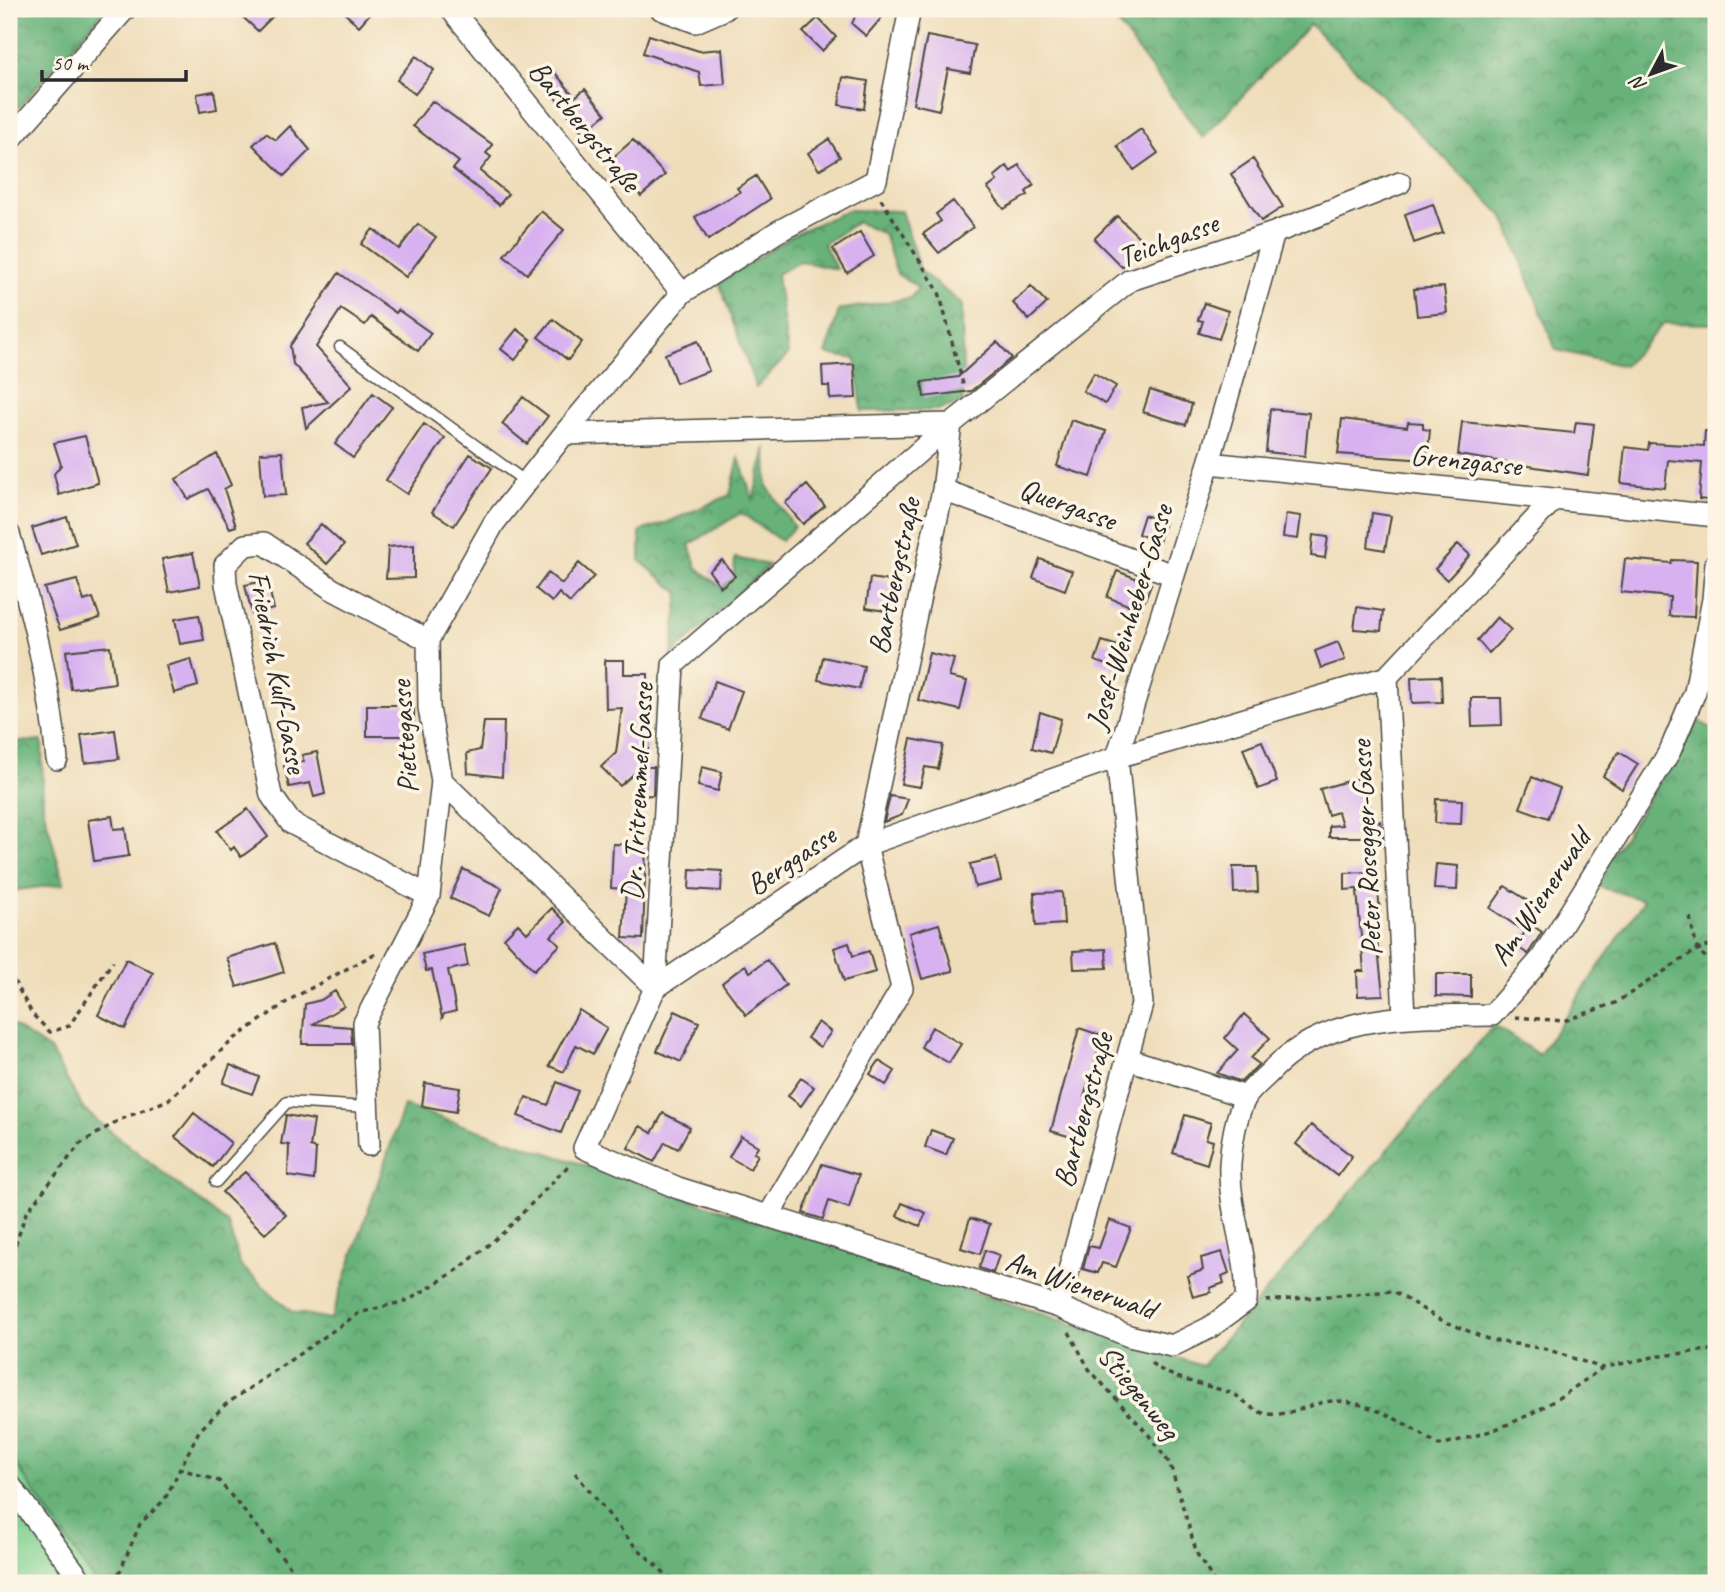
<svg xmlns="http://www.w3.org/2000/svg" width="1725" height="1592" font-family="Caveat,sans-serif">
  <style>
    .green { fill: #7fd090; stroke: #557e5e; stroke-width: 2 }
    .forest { fill: url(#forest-crowns); stroke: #496e52; stroke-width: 2 }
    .building { fill: #d8b2f0 }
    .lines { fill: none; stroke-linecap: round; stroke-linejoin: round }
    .lane-casing { stroke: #484640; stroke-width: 13 }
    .street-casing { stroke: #484640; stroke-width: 24 }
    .path { stroke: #484640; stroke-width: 3.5; stroke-dasharray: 5 5; stroke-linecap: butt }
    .lane { stroke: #fff; stroke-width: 10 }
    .street { stroke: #fff; stroke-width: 21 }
    .labels { text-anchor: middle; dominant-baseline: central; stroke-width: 7; stroke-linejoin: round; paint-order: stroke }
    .street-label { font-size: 30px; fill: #2b2b2b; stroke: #fcf5e5 }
  </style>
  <defs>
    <pattern id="forest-crowns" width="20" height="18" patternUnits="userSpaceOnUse" patternTransform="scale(1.75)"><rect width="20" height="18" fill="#67b27a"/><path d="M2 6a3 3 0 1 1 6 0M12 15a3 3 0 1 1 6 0" fill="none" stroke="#559164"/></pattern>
  </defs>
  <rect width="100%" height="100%" fill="#fcf5e5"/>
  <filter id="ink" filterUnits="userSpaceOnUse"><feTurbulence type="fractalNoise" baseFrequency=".0143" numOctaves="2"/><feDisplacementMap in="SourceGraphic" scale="14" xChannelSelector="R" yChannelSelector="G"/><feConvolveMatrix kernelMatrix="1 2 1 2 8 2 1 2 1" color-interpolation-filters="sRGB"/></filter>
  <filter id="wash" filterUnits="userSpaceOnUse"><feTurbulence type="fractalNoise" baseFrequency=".00686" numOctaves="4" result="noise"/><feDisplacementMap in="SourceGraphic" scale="28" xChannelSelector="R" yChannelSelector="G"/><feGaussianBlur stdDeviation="1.57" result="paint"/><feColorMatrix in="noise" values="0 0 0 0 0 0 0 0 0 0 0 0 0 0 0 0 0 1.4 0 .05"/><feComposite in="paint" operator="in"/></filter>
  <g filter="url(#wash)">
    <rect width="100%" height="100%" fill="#efddba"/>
    <path class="green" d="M9,1454L96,1583H13L9,1577Z"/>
    <path class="forest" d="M9,9H106L9,118Z
      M1107,9H1716V324L1664,323L1624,366L1556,350L1504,217L1310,24L1203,138Z
      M849,210L901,211L920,271L962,304L963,402L937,410L862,411L856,359L826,354L839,310L911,298L918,287L897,274L884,234L857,222L824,244L836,269L800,261L777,274L788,355L756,388L719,282L800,231Z
      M766,447L767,486L794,527L781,541L741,513L689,545L697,568L721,587L734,576L735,558L769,565L672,655L679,593L640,561V531L666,523L730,495L739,458L753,500Z
      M1699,721L1716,731V1583H96L9,1454V1023L50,1050L84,1110L228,1224L240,1265L292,1312L331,1319L404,1106L1202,1366L1494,1025L1539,1055L1644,900L1593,885Z
      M42,741L43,807L64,884L9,891V742Z"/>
    <g id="blocks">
      <path class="building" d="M234,9H280L258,31Z
        M340,9H374L359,26Z
        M858,9H889L866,36L852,24Z
        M818,18L836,37L822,51L803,32Z
        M649,35L699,51L722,49L725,84L701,86L699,72L643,53Z
        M927,36L975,45L970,73L948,69L939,110L913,104Z
        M416,56L434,70L415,94L397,80Z
        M551,68L575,97L585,89L606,114L583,133L539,77Z
        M843,77L868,81L864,109L839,105Z
        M214,91L217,109L200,112L197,94Z
        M432,101L493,145L486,153L491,157L480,171L508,194L499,205L453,169L459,162L413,126Z
        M290,126L310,150L284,176L253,145L266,133L276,140Z
        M1141,129L1158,153L1134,170L1117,146Z
        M829,139L840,157L819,170L808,153Z
        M633,140L665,175L641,196L609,161Z
        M1253,159L1283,207L1261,221L1231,174Z
        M1019,165L1034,185L1026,192L1028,195L1004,209L988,188L997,181L994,177L1007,166L1011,172Z
        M756,176L770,199L708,240L695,217L740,192L737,188Z
        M953,201L973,227L939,253L923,234L941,221L936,214Z
        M1433,204L1443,233L1414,243L1405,214Z
        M541,211L564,230L527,274L504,255Z
        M1117,216L1145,243L1122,267L1094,239Z
        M418,224L436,237L406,277L361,244L373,229L399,249Z
        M860,232L874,256L847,273L833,249Z
        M339,273L396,313L398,310L431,333L418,351L371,317L365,325L341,309L316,347L352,386L306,428L302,407L328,402L293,364L290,346Z
        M1031,286L1047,303L1029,320L1013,303Z
        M1444,287L1447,313L1417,316L1414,289Z
        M1204,303L1228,311L1219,339L1199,333L1203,321L1198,320Z
        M553,319L582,342L568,360L538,337Z
        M517,329L531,340L515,360L501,349Z
        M698,341L709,371L676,383L665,354Z
        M997,342L1012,358L971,391L924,397L922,382L958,377Z
        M854,364L856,398L830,399L829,386H823L822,366Z
        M1094,373L1116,386L1105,404L1083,391Z
        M1150,390L1192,404L1186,425L1143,412Z
        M373,393L392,407L353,458L335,444Z
        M523,397L548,416L527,444L502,424Z
        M1270,409L1309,413L1305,456L1266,452Z
        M1342,419L1407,427L1408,422L1423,423V429L1430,430L1427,460L1338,454Z
        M1071,420L1106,431L1091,477L1057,466Z
        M1462,422L1574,433L1576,422L1594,424L1588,475L1458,455Z
        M424,424L445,438L407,494L386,480Z
        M1705,431H1716V501L1699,499L1702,463L1668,460L1665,488L1621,483L1625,447L1648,450L1649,443L1704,446Z
        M85,436L98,483L59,495L54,474L61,465L54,443Z
        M282,452L286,495L263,496L260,453Z
        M217,454L231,485L224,489L236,526L230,528L208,489L188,499L176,479Z
        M470,454L492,468L454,526L432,512Z
        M807,485L825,506L803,524L785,503Z
        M1372,513L1391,516L1385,550L1368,547Z
        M1286,514L1301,516L1298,539L1283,537Z
        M1144,515L1165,522L1159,542L1138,534Z
        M67,517L76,544L41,555L32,528Z
        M321,524L344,545L327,564L304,543Z
        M1313,535L1328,537L1325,558L1311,556Z
        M1458,544L1470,555L1447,580L1435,569Z
        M414,545V578L386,579L388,547Z
        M193,553L200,586L169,592L162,559Z
        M1040,559L1072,571L1065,590L1033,578Z
        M1625,559L1671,563L1672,560L1697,561L1694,617L1669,616L1670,597L1621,592Z
        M722,560L735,576L721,587L709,571Z
        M579,563L594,576L570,603L559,593L552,602L536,589L548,573L562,584Z
        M1117,571L1151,584L1141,610L1107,597Z
        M870,578L890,581L886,611L866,608Z
        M77,580L84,601L93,598L100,618L60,630L44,588Z
        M267,580L274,609L252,614L245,585Z
        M1357,607L1383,611L1381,631L1354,629Z
        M199,615L204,640L180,644L175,619Z
        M1497,617L1511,630L1489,653L1477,640Z
        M1102,641L1128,649L1121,670L1095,661Z
        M1338,642L1345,660L1321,668L1315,651Z
        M110,646L115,683L71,689L66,651Z
        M929,653L954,659L949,677L967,681L960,710L918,700Z
        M823,657L864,666L859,689L818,680Z
        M191,659L198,686L174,693L166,666Z
        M605,660H624V674H648V761L642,767H654L653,795L637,796L638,770L620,786L601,767L616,753L622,708L606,709Z
        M1441,676L1442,702L1412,703L1411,677Z
        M715,681L742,691L728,729L702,719Z
        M1471,698H1501L1502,725L1472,726Z
        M367,705H414V736H367Z
        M1040,712L1061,719L1051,753L1032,748Z
        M484,722H504L502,777L468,773L467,753L480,750Z
        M115,730L119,759L85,763L81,735Z
        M911,739L943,745L938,769L925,767L920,787L901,784Z
        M1262,741L1277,782L1258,789L1243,748Z
        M317,752L325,794L314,797L310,783L289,787L284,766L304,762L302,755Z
        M1619,752L1638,764L1622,789L1603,776Z
        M702,767L722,772L718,791L698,786Z
        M1532,777L1560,788L1548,818L1520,808Z
        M1358,778L1369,822L1380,821L1382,837H1329V826L1342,825L1338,812L1328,815L1320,789Z
        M890,796L908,799L902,815L884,822Z
        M1436,799L1462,800L1461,824L1435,823Z
        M248,809L268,837L241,857L234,847L231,850L217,831Z
        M112,816L114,829L125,828L129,856L94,861L88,820Z
        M613,844L646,845L643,939L623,938L626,889L611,888Z
        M996,858L1001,881L975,887L970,864Z
        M1436,864L1458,866L1457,890L1434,889Z
        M1233,867H1257L1258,892L1234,893Z
        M463,869L502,888L489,916L450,898Z
        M690,869L722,871L721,891L689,889Z
        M1367,872L1369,888L1345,890V873Z
        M1505,886L1536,906L1521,929L1490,908Z
        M1357,891L1378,892L1380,912H1374L1383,995L1358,996L1357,971H1364Z
        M1062,892L1064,924L1036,926L1034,893Z
        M552,908L566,922L551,936L560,945L534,970L504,938L518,924L527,933Z
        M939,924L953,971L922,979L909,933Z
        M1530,924L1542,932L1528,954L1516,946Z
        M275,943L284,972L237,987L227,958Z
        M849,943L853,956L869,951L875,972L844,981L834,948Z
        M464,945L468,966L448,970L456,1011L444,1014L442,1018L432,970L426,971L422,954Z
        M1106,949L1107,968L1074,969L1073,951Z
        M126,959L153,973L125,1029L98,1015Z
        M767,960L786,985L746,1015L722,983L745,965L750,972Z
        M1436,974H1471V997L1436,996Z
        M335,991L344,1006L313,1024L351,1027L352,1044H302L305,1004L321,1000Z
        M579,1010L607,1028L593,1054L576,1045L564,1072L549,1066Z
        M675,1011L699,1022L681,1062L657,1051Z
        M1244,1014L1270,1038L1251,1058L1259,1064L1241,1082L1217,1073L1238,1050L1225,1038Z
        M818,1022L831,1032L820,1047L807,1038Z
        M932,1027L961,1044L949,1063L921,1047Z
        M1079,1028L1103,1036L1084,1097L1090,1098L1078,1139L1051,1131Z
        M879,1061L895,1071L886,1085L870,1074Z
        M230,1065L259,1077L252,1094L223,1083Z
        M801,1078L814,1087L801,1106L788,1096Z
        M557,1082L578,1091L561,1133L518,1116L526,1097L548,1105Z
        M425,1083L460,1088L456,1112L422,1106Z
        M194,1113L231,1143L213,1167L175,1137Z
        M663,1113L690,1127L678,1149L665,1142L654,1162L628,1148L640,1126L652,1133Z
        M286,1115L314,1120L310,1147L316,1149L314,1180L288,1176L289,1145L281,1144Z
        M1185,1115L1211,1123L1206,1139L1213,1141L1207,1164L1173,1153Z
        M1311,1125L1352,1156L1337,1176L1296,1144Z
        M931,1130L953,1138L946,1155L925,1147Z
        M741,1136L758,1146L754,1153L758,1155L750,1169L729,1157Z
        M822,1164L859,1175L849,1208L829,1201L823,1219L803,1213Z
        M245,1172L286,1215L265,1234L222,1192Z
        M902,1203L926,1213L920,1226L897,1216Z
        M970,1218L990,1224L980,1254L961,1248Z
        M1109,1220L1131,1228L1116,1267L1102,1263L1098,1273L1083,1269L1089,1246L1099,1248Z
        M985,1250L999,1255L993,1273L979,1268Z
        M1222,1252L1229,1273L1222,1276L1224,1283L1210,1288L1211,1292L1193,1297L1187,1276L1203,1270L1201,1258Z"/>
    </g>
  </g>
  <g filter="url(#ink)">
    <use href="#blocks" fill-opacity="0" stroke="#484640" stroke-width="2"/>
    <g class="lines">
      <g class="lane-casing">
        <path id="lane" d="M340,347L526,482
          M216,1182L287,1102L367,1107"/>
      </g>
      <g class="street-casing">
        <path id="street" d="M451,9L682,293L564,434L951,424L943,490L866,845L1117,757L1142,1004L1059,1307
          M661,9L695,22L725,9
          M9,141L125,9
          M1400,183L1274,233L1130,280L951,424L673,665L655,988L584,1148L678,1188L1059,1307L1129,1336L1172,1346L1209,1328L1246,1301C1249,1254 1228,1212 1230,1164C1231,1145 1236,1114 1246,1097C1251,1089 1261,1081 1268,1074C1326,1011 1412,1016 1492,1015L1541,959L1670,751L1695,692L1713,599L1716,563
          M1274,233L1209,463L1117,757L1387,677L1554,499
          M682,293L777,232L876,180L910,9
          M1209,463L1716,516
          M943,490L1173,575
          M9,534C32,611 49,679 57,759
          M428,640L332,589L264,543L245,545L225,565L226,584L271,795L291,823L429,896
          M1387,677L1404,1016
          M442,781L655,988L866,845L902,988L769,1215
          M1128,1059L1246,1097
          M369,1145L364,1023L429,896L442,781L429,708L428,640L494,523L564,434
          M9,1484L83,1583"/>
      </g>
      <path class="path" d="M881,199L939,292L964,388
        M1690,917L1697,950L1716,966
        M9,972L33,1015L50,1032L69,1026L113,961
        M1515,1017L1564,1021L1615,1003L1697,950L1716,943
        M9,1264L26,1213L80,1144L119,1120L168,1100L234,1039L291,999L376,953
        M1266,1301L1393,1291L1439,1319L1490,1340L1546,1349L1602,1368L1653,1357L1716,1349
        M1069,1332L1089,1369L1148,1434L1170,1464L1197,1554L1215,1583
        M1151,1363C1176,1382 1203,1383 1231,1393C1242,1397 1251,1410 1263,1413C1288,1419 1315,1400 1336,1401C1375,1403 1407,1425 1439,1445C1511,1429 1544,1410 1602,1368
        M9,1415L13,1467
        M178,1468L219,1481L304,1583
        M575,1473L632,1543L675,1583
        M115,1583L140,1524L165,1499L199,1431L225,1405L359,1313L409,1300L459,1269L504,1232L571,1163"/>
      <use href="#lane" class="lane"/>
      <use href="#street" class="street"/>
    </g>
  </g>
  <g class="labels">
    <g class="street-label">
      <text transform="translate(585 126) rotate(51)">Bartbergstraße</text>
      <text transform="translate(1168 240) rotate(-21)">Teichgasse</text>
      <text transform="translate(1466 460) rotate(6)">Grenzgasse</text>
      <text transform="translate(1068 504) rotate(20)">Quergasse</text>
      <text transform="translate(894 576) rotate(-78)">Bartbergstraße</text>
      <text transform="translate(1129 617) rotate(-73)">Josef-Weinheber-Gasse</text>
      <text transform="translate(278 672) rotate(79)">Friedrich Kulf-Gasse</text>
      <text transform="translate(404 737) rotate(-94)">Piettegasse</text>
      <text transform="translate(637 792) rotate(-87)">Dr. Tritremmel-Gasse</text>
      <text transform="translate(1366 848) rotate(-93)">Peter Rosegger-Gasse</text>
      <text transform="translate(791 860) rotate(-34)">Berggasse</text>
      <text transform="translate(1540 897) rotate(-56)">Am Wienerwald</text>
      <text transform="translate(1083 1110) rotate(-75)">Bartbergstraße</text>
      <text transform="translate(1081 1285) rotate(19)">Am Wienerwald</text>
      <text transform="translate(1139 1392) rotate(51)">Stiegenweg</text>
    </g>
  </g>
  <rect width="1725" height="1592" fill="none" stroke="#fcf5e5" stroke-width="35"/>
  <g transform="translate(1651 74) rotate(229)" stroke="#fcf5e5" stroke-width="5" paint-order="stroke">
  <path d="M0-5L12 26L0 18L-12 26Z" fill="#2b2b2b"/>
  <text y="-10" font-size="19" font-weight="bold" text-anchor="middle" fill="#2b2b2b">N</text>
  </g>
  <path d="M42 70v10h144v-10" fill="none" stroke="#2b2b2b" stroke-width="3.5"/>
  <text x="52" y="70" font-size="21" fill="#2b2b2b" stroke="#fcf5e5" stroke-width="5" paint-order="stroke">50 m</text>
</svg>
